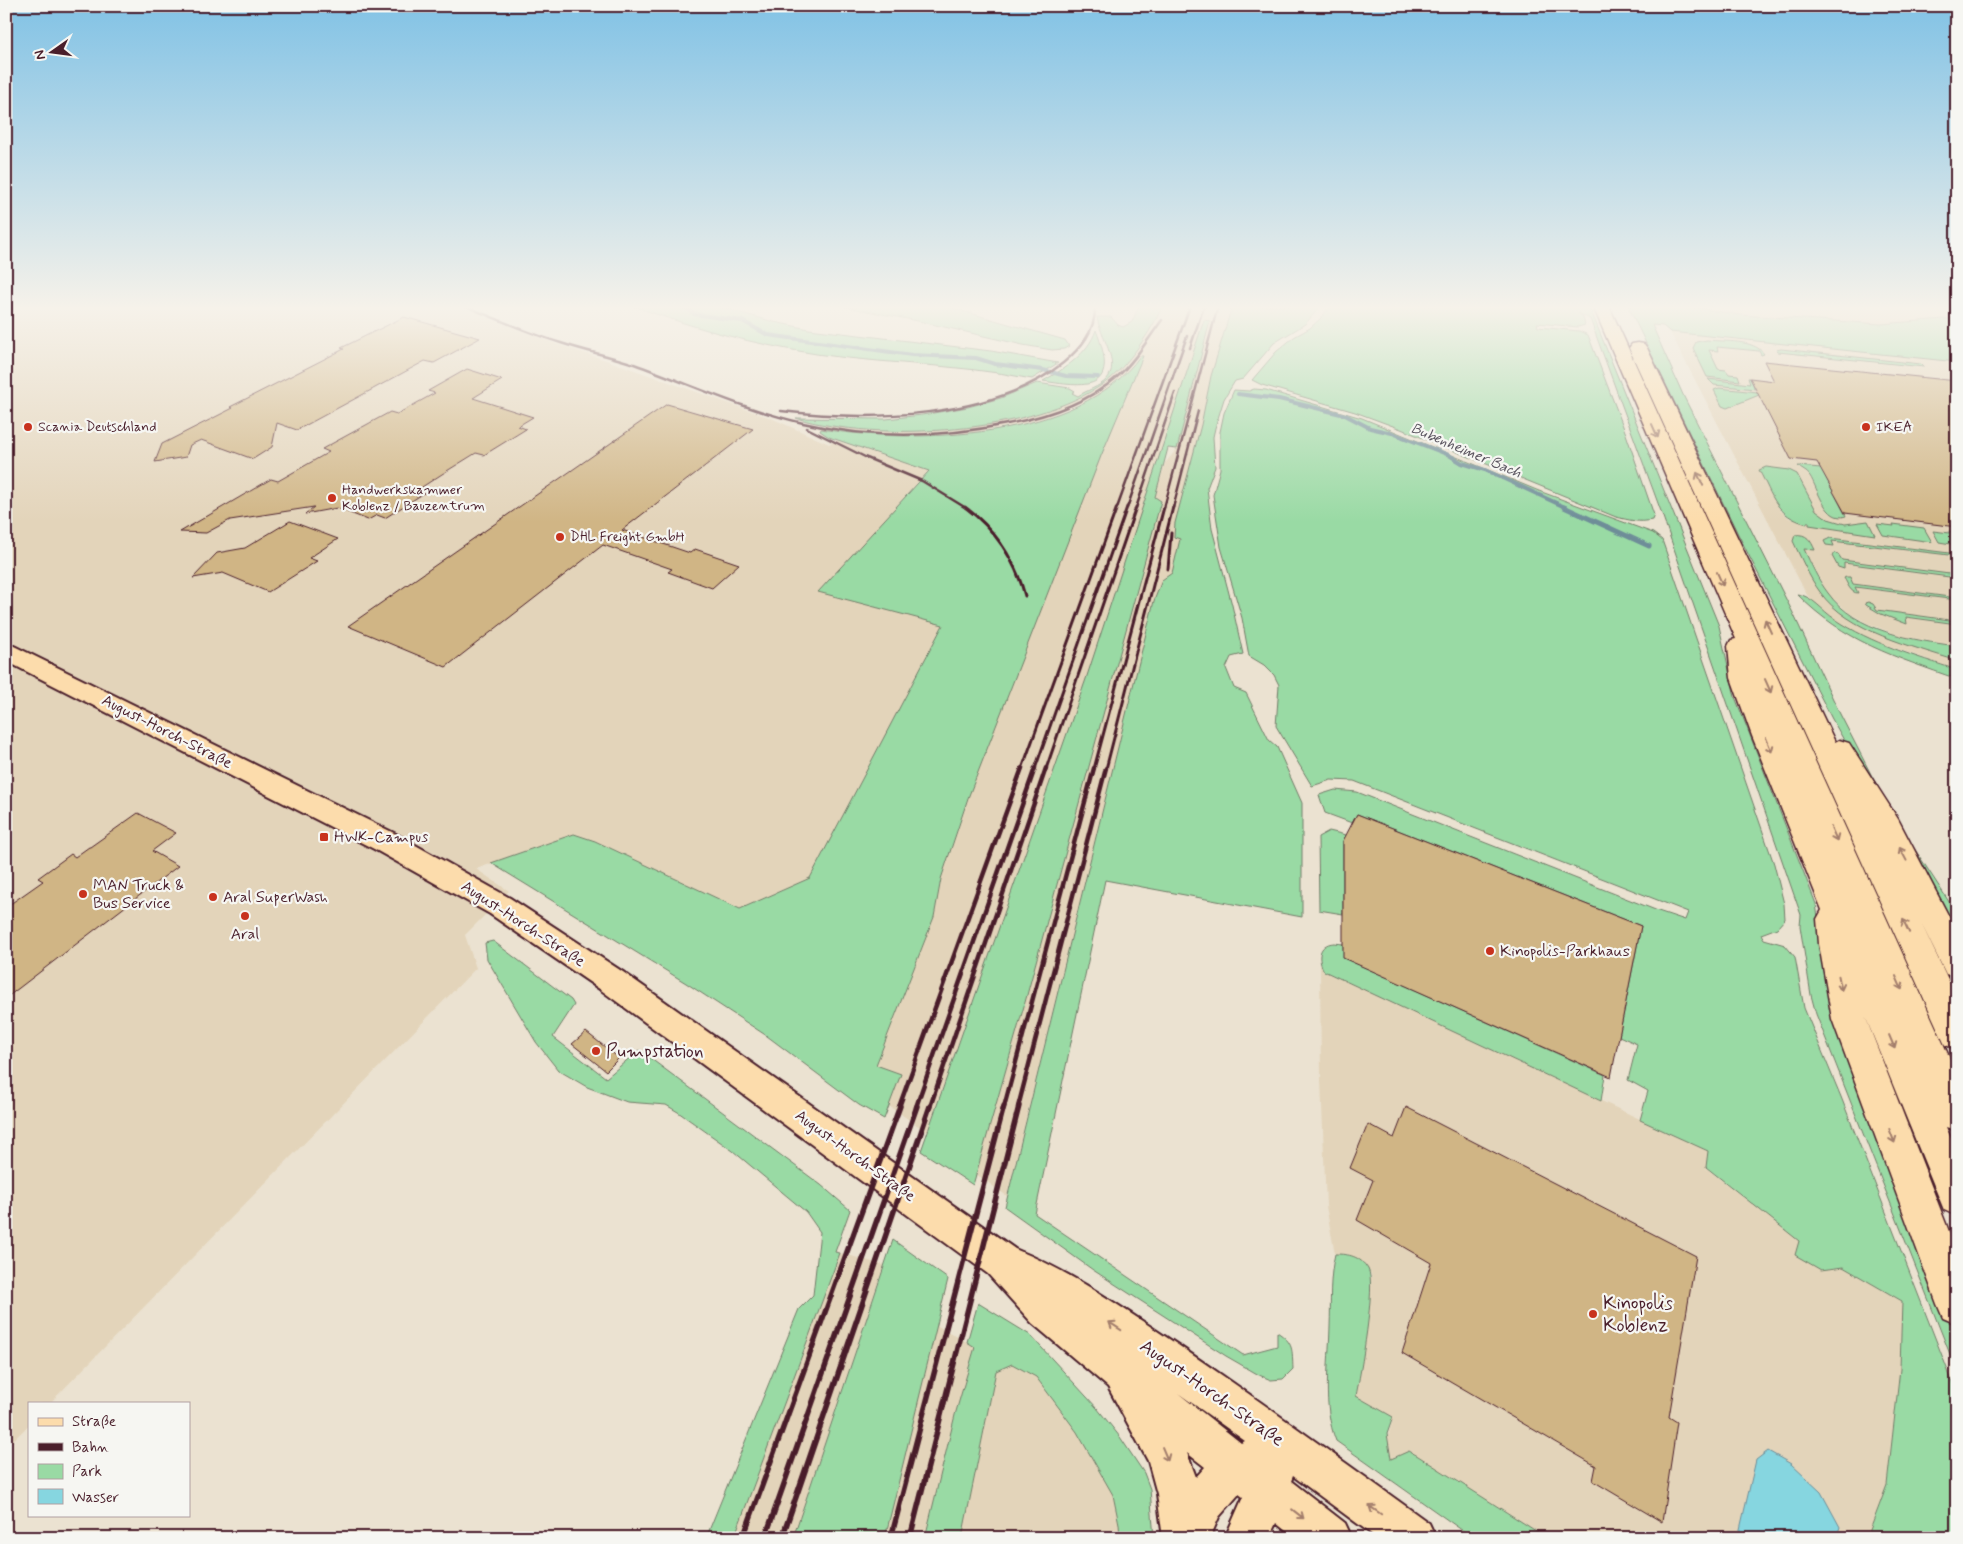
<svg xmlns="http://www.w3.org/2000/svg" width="1963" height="1544" font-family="Mynerve,sans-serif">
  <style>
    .built { fill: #e3d4ba; fill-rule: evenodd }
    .green { fill: #99daa4; stroke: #727c68 }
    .water { fill: #86d6e0; stroke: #6e8d98 }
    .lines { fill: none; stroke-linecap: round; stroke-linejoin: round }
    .stream-far1 { stroke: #6e8d98; stroke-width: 4 }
    .stream { stroke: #6e8d98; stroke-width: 5 }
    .building { fill: #d0b585; stroke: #4a1f2b }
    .major-casing { stroke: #4a1f2b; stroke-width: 4 }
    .highway-casing { stroke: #4a1f2b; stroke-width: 3 }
    .major { fill: #fcdcac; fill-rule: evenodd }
    .highway { fill: #fcdcac; fill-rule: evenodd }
    .rail-far3 { stroke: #4a1f2b; stroke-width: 2.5 }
    .rail-far2 { stroke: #4a1f2b; stroke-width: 3 }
    .rail-far1 { stroke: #4a1f2b; stroke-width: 4.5 }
    .rail { stroke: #4a1f2b; stroke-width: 5.5 }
    .oneway { stroke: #a37e6c }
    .poi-dot { fill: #c8321e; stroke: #f6f6f2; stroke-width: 2 }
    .labels { text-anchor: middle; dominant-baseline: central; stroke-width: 4.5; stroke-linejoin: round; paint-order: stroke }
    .far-poi-label { font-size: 14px; fill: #4a1f2b; stroke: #f6f6f2; text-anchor: start }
    .far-water-label { font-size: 15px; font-style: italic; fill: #5c5661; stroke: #f6f6f2 }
    .street-label { font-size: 16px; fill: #4a1f2b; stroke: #f6f6f2 }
    .poi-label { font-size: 16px; fill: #4a1f2b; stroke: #f6f6f2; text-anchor: start }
    .near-poi-label { font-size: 19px; fill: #4a1f2b; stroke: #f6f6f2; text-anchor: start }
    .near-street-label { font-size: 19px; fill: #4a1f2b; stroke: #f6f6f2 }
  </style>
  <rect width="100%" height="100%" fill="#ebe2d1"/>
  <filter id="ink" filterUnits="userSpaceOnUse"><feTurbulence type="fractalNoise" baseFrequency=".02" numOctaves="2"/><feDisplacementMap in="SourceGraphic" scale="10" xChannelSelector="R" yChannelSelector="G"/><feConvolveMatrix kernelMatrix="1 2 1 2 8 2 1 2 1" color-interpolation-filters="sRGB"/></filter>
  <g filter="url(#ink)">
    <path class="built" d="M6,306H459L556,344L606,360L771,418L829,444L837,440L929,471L818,592L943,625L810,878L740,909L595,841L574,834L476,869L509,891L465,935L476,968L50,1403H29V1425L6,1447Z
      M1162,306H1232L1211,376L1201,425L1175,523L1174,537L1180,539L1179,546L1172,573L1162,580L1154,601L1007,1196L976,1174L1024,1006L1161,502L1155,497L1165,463L1177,449L1196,377L1204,342V321L1086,679L927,1132L889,1106L900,1074L876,1066L934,917L941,879L968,798L1101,456L1133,382L1140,356L1124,375L1097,396L1046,417L1017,425L955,435L905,437L869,436L821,429L824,425L867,430L950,429L985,425L1047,410L1083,395L1108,380L1122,367L1150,329Z
      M1685,306H1957V318L1881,324L1740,315Z
      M1670,332L1957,362V365L1954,367H1957V532L1949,531L1950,533L1933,532L1939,542L1957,545V554L1830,538H1827L1826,545L1834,546L1831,541L1957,556V575L1841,560L1838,554H1832L1843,563L1957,578V598L1853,584L1850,577L1853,592L1855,593H1857L1855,587L1957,600V621L1876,610L1873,604L1866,603L1868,607L1875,611L1907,624L1905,617L1957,624V646L1901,636L1869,624L1849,613L1828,594L1803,549L1792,539L1820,592L1834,607L1873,631L1957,661V670L1870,639L1832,618L1807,595ZM1707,340L1752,345L1756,346L1761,355L1759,351L1716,347L1718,351L1708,350L1718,369L1726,370L1729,374L1707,377L1694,344ZM1719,388L1757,392L1758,394L1722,405L1714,390ZM1799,468H1821L1846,517H1839L1829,512L1809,475ZM1759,469L1824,517L1845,524L1861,522L1875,534L1820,527L1809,522H1807L1806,524L1789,518L1780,510Z
      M1320,963L1324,971L1708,1151L1706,1168L1799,1241L1821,1270L1842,1266L1902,1301L1900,1369L1887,1485L1867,1538H1547L1418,1456L1409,1451L1391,1459L1388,1437L1393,1417L1356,1396L1361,1370L1371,1290V1274L1347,1254H1335L1326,1206L1321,1080Z
      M840,1253L884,1265L793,1538H734Z
      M936,1325L976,1347L955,1415L925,1538H885Z
      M1012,1364L1036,1377L1077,1432L1113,1495L1119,1524L1120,1538H962L996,1371Z"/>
    <path class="green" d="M633,306H717L774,322L809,329L991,351L1058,363L1032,379C951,362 868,365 787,349C734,339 683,324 633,306Z
      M841,306H945L1065,340L1069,346L1064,349L1052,350L1023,345L918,321Z
      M1139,306H1162C1154,328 1126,368 1106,382C1034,434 880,443 796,418L886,419L922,415L968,407L1001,398L1037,383L1070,388L1075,391L1072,393L1078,396C1087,390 1099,387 1106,380C1122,364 1099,334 1097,317H1111L1118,325L1123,327L1132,322Z
      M1232,306H1321L1305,324L1274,343L1243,379L1235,381L1224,399L1215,428L1213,437L1215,467L1207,488L1212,529L1232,605L1243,654L1231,657L1226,668L1234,688L1246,693L1269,740L1277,747L1302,803V917L1105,880L1035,1214L1243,1355L1277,1346V1332C1294,1343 1292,1349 1293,1369L1283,1379L1271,1380L1259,1375L1226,1356L1093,1270L1005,1207L1154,601L1162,580L1172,573L1180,539L1174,537L1175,523L1201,425L1211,376Z
      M1330,306H1589L1719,626L1735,697L1816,904L1824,957L1957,1339V1372L1816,1014L1811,995L1800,926L1801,915L1793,892L1662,514L1590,319L1578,313L1583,317L1585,325L1578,327L1537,323L1538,327L1579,331L1588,335L1626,434L1654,515L1652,520C1639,523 1629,520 1616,517L1401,429L1355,412L1262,385L1252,380L1276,352L1294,337L1310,328L1320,319Z
      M1628,306H1685L1740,315L1881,324L1957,318V362L1670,332L1663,326L1652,325L1684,397L1793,613L1840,714L1875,782L1912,845L1957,914V940L1832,719L1738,534Z
      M1204,320L1210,321L1177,449L1168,448L1155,497L1161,501L1024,1006L973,1185L921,1151L1086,679Z
      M1096,330C1119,389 1092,389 1043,381C1064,369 1088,354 1096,330Z
      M1707,340C1725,342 1754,339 1764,354L1761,355L1759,351L1717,347L1718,351L1709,350L1718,369L1726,370L1729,374L1738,375L1740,381L1707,377L1693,348L1696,342Z
      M1781,349L1921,364L1924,367L1778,352L1776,350Z
      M1140,356H1143L1101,456L968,798L941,879L934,917L876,1065L901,1074L884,1119L859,1105L767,1036L686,983L491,863L574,834L595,841L740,909L810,878L943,625L818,592L929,471L829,437L820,431L821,429C914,444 1080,441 1140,356Z
      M1748,378H1750L1755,389L1714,385L1708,379L1750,384Z
      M1719,388L1757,392L1759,395L1727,408L1722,406L1714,390Z
      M1254,389L1266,390L1362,418L1539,491L1653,533L1662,540L1774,864L1784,904L1785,919L1777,928L1761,934L1764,939L1785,945L1795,957L1804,1008L1841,1097L1957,1394V1538H1867L1887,1485L1900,1369L1902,1301L1843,1267L1821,1270L1795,1255L1799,1241L1706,1167L1708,1151L1640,1120L1648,1091L1628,1080L1637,1044L1619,1036L1641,926L1357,814L1352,823L1325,813L1319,795L1335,790L1357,792L1658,911L1685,920L1688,912L1354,781L1331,780L1312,786L1276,726L1279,685L1274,675L1264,665L1249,656L1242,618L1221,547L1213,495L1220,469V432L1224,413L1234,390L1249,391Z
      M1798,466L1821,468L1846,516C1826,523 1818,489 1810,476C1807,471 1801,470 1798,466Z
      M1766,467L1789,470L1797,474L1816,510L1828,519L1845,524L1868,521L1875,535L1809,525V522H1807V524C1776,516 1773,496 1759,470Z
      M1877,524L1894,526L1893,524L1924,528L1932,542L1883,535Z
      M1933,531L1950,533L1949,531L1957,532V545L1939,542Z
      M1795,535C1807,533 1811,541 1815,550L1804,549C1811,564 1818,580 1828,593C1856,632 1913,640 1957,646V661C1913,646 1848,632 1820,592C1809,577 1801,558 1793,541Z
      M1830,538L1957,554V556L1832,541L1834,546L1826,545L1824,541Z
      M1834,553L1838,554L1842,560L1957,575V578L1844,563V569L1838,567L1832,556Z
      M1846,577H1850L1853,584L1957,598V600L1855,587L1858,593C1850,593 1848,584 1844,578Z
      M1797,594C1813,596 1822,611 1835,619C1872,644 1915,656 1957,670V679C1896,657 1844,642 1797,594Z
      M1868,602L1873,604L1877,610L1957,621V624L1906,617L1907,624L1881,614L1866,605L1865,603Z
      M1329,831L1346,835L1343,841V914L1319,910L1318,837Z
      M493,941L571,1000L574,1005L553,1037L606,1078L639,1050L821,1185L850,1210L835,1252L840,1253L734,1538H706L799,1309L813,1295L820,1232L806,1212L733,1151L678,1112L666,1105L627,1102L587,1087L558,1070L536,1042L487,959L485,943Z
      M1334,943L1343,944L1344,958L1605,1075L1601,1101L1324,971C1317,959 1318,944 1334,943Z
      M893,1240L948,1279L885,1538H793Z
      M1335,1254C1349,1254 1360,1256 1368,1269C1377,1284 1360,1375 1356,1396L1393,1417L1387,1434L1391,1459L1409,1451L1418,1456L1547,1538H1473L1336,1441C1322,1406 1329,1364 1330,1327C1331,1302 1329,1278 1335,1254Z
      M978,1303L1030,1335L1097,1408L1120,1437L1144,1473L1150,1489L1154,1538H1120L1119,1524L1113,1495L1077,1432L1036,1377L1012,1364L996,1371L962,1538H925L955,1415L975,1347L967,1342Z"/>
    <path class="water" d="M1768,1451L1791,1464L1821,1492L1840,1527L1836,1538H1738L1756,1460Z"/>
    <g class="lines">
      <path class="stream-far1" d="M683,306L694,314L742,321L768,335L912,355L976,358L995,364L1043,370L1066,376L1098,377
        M1238,394L1279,399L1345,415L1370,428L1392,433L1449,455L1462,463L1485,470L1567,508"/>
      <path class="stream" d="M1564,507L1649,546"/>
    </g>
    <path class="building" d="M404,317L480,338L434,363L425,361L297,430L277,423L272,447L253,459L201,440L190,445L186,457L155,462L162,444L233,408L230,407L344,349L341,348Z
      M1764,361L1957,381V527L1845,513L1817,462L1791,459L1750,378L1774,381Z
      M467,369L502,380L473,398L533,417L518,426L526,429L484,455L476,453L442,474L422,487L429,490L385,518L377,515L368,520L337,508L305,514L314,507L230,520L206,533L180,532L271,479L278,481L329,452L322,449L390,412L397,414L435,393L428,391Z
      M667,404L753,429L622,530L690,553L695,549L739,564L712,588L668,572L672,569L603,545L446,667L348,626Z
      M290,521L338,539L309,558L317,561L268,592L223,573L193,578L217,553L245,548Z
      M138,813L176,833L152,851L178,866L6,998V907L43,881L38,878L71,854L75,857L89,847H90Z
      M1357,814L1641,926L1611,1077L1343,958V841Z
      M586,1032L619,1058L606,1071L572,1044Z
      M1406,1107L1696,1256L1669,1417L1677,1422L1662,1522L1593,1481L1596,1466L1402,1353L1431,1263L1357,1220L1373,1180L1350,1168L1368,1124L1394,1138Z"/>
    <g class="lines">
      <g class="major-casing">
        <path id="major" d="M6,643L14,646L394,833L510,898L623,972L1015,1249C1074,1273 1125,1310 1178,1345C1263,1403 1346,1463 1429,1523L1436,1538H1377L1293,1476L1291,1481L1345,1523L1352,1538H1295L1276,1523L1269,1538H1225L1243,1497L1239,1494L1219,1517L1210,1538H1163L1157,1494L1148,1461L1108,1387L1032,1323L988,1274L601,990L490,914L374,849L6,661ZM1178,1393L1245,1441L1241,1443ZM1187,1453L1205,1467L1196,1477Z"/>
      </g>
      <g class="highway-casing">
        <path id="highway" d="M1593,306H1609L1957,1074V1131L1946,1127L1957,1152V1216L1944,1210L1865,1016L1957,1252V1324L1943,1318L1937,1304L1832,1019L1819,944L1817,919L1822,910L1752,736L1731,678L1728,646L1731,640L1736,639Z
          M1638,343L1644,344L1647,348L1835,742L1839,740L1849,743L1898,819L1957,932V978L1946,974L1921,923L1957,998V1049L1945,1045L1629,348L1632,344Z"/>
      </g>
      <use href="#major" class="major"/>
      <use href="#highway" class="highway"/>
      <path class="rail-far3" d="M465,306C497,319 528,333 561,343C585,351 610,356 634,364C690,384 745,410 803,423C870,439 939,438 1007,424C1045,417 1087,403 1117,377C1135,361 1148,339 1162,320
        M1190,348L1204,306
        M781,411C867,421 992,420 1063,363C1081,348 1096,331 1095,306
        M807,428L867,458L922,481L966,508
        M1117,508L1190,306
        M1127,508L1187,336
        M1136,508L1175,393
        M1164,508L1218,306
        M1173,508L1198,411"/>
      <path class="rail-far2" d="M965,507C996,530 1015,559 1025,596
        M1168,569L1171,533
        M1022,769L1117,507
        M1035,769L1127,507
        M1046,769L1136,507
        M1094,769L1164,507
        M1106,769L1173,507"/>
      <path class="rail-far1" d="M899,1107L1022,768
        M916,1107L1035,768
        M930,1107L1046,768
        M1004,1107L1094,768
        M1018,1107L1106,768"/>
      <path class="rail" d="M743,1538L900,1106
        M765,1538L917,1106
        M782,1538L930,1106
        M891,1538L1004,1106
        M910,1538L1019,1106"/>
    </g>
    <defs><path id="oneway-shaft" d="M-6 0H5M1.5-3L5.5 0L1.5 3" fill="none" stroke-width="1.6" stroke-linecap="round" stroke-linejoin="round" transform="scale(1.25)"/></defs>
    <g class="oneway">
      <use href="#oneway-shaft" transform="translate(1655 431) rotate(66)"/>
      <use href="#oneway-shaft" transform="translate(1700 479) rotate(-115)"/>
      <use href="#oneway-shaft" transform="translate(1720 579) rotate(66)"/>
      <use href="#oneway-shaft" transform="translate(1768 626) rotate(-114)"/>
      <use href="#oneway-shaft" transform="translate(1768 686) rotate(66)"/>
      <use href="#oneway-shaft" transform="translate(1769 745) rotate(68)"/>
      <use href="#oneway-shaft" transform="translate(1834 834) rotate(66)"/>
      <use href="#oneway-shaft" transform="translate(1903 854) rotate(-118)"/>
      <use href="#oneway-shaft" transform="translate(1906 926) rotate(-115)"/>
      <use href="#oneway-shaft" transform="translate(1840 983) rotate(78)"/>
      <use href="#oneway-shaft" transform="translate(1899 983) rotate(66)"/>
      <use href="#oneway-shaft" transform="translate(1892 1042) rotate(67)"/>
      <use href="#oneway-shaft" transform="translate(1892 1136) rotate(69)"/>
      <use href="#oneway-shaft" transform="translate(1115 1326) rotate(-147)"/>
      <use href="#oneway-shaft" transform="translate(1165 1454) rotate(67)"/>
      <use href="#oneway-shaft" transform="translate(1375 1510) rotate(-145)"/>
      <use href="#oneway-shaft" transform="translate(1298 1514) rotate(38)"/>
    </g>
  </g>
  <linearGradient id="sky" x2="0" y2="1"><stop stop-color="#81c2e5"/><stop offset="0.59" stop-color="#f6f2ea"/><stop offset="1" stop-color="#f6f2ea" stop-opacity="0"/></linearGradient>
  <rect width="1963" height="522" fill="url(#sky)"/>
  <g class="poi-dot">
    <circle cx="28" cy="427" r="5"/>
    <circle cx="1866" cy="427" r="5"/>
    <circle cx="332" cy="498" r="5"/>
    <circle cx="560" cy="537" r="5"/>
    <rect x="319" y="832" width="10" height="10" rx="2.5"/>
    <circle cx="83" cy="894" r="5"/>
    <circle cx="213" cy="897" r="5"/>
    <circle cx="245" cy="916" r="5"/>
    <circle cx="1490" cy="951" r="5"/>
    <circle cx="596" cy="1051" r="5"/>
    <circle cx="1593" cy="1314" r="5"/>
  </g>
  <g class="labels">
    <g class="far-poi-label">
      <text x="38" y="427">Scania Deutschland</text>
      <text x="1876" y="427">IKEA</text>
      <text x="342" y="490">Handwerkskammer<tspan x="342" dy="16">Koblenz / Bauzentrum</tspan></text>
      <text x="570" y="537">DHL Freight GmbH</text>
    </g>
    <g class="far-water-label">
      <text transform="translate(1466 451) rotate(23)">Bubenheimer Bach</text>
    </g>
    <g class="street-label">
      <text transform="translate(167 732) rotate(27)">August-Horch-Straße</text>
      <text transform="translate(523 924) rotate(33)">August-Horch-Straße</text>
      <text transform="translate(855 1156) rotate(36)">August-Horch-Straße</text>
    </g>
    <g class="poi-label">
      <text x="334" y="837">HWK-Campus</text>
      <text x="93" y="885">MAN Truck &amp;<tspan x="93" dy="18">Bus Service</tspan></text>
      <text x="223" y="897">Aral SuperWash</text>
      <text x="245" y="934" text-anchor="middle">Aral</text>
      <text x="1500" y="951">Kinopolis-Parkhaus</text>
    </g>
    <g class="near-poi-label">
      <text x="606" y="1051">Pumpstation</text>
      <text x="1603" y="1303">Kinopolis<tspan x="1603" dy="22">Koblenz</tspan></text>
    </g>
    <g class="near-street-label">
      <text transform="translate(1212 1393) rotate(35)">August-Horch-Straße</text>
    </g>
  </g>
  <rect width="1963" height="1544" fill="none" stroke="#f6f6f2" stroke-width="25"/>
  <rect x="12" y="12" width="1938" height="1519" fill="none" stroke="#4a1f2b" stroke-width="2" filter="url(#ink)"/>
  <rect x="28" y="1402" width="162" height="115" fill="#f6f6f2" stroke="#b1a0a2"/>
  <rect x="38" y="1418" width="25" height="8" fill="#fcdcac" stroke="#b1a0a2"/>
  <text x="72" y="1426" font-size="15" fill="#4a1f2b">Straße</text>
  <rect x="38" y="1443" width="25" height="8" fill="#4a1f2b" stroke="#b1a0a2"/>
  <text x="72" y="1452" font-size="15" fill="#4a1f2b">Bahn</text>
  <rect x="38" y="1464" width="25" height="15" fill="#99daa4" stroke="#b1a0a2"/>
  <text x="72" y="1476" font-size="15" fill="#4a1f2b">Park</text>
  <rect x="38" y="1489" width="25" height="15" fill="#86d6e0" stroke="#b1a0a2"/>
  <text x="72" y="1502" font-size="15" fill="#4a1f2b">Wasser</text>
  <g transform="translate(52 52) rotate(256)" stroke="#f6f6f2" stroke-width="4" paint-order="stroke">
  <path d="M0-4L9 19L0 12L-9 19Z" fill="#4a1f2b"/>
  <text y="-8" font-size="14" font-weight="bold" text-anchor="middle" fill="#4a1f2b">N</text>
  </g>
</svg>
